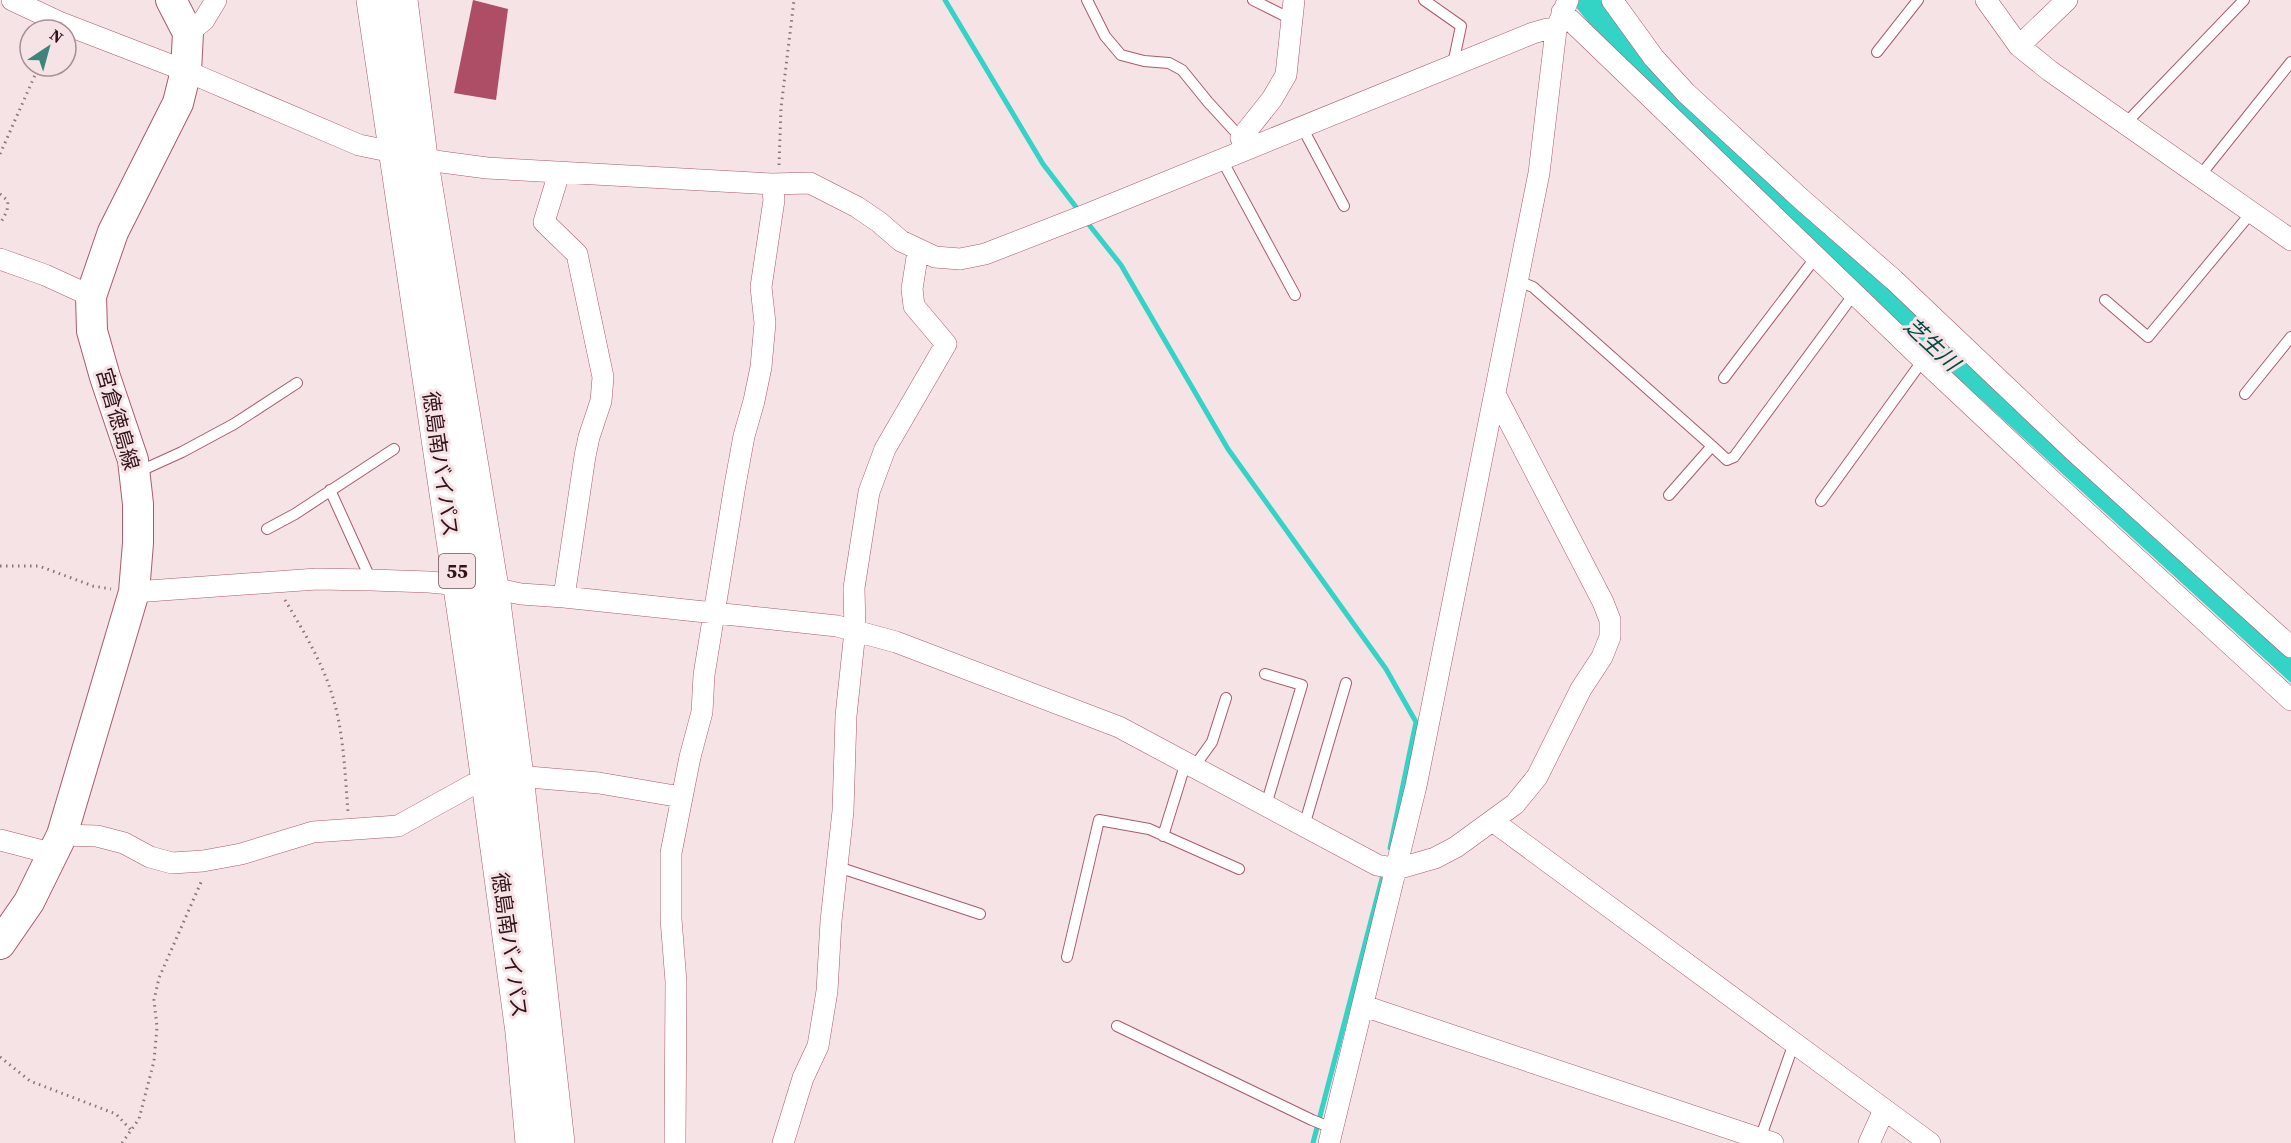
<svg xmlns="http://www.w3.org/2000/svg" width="2291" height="1143" font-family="'Source Serif 4','Noto Sans JP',serif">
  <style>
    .water { fill: #33d3c6 }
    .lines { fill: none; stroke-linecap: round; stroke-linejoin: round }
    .stream { stroke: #33d3c6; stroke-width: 5 }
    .building { fill: #ae4e66 }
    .lane-casing { stroke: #a85b6c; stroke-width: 12 }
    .street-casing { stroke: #a85b6c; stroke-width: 22 }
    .secondary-casing { stroke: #a85b6c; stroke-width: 32 }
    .highway-casing { stroke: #a85b6c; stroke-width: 34 }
    .path { stroke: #8d7479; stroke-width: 3; stroke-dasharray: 1.5 4.5; stroke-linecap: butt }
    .lane { stroke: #fff; stroke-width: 10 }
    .street { stroke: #fff; stroke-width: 21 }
    .secondary { stroke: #fff; stroke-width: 30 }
    .highway { stroke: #fff; stroke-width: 33 }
    .labels { text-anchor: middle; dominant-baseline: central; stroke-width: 6; stroke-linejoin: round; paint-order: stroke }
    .shield { fill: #f5e3e5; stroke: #6c5157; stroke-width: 1.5 }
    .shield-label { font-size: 20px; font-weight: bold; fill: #32131a }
    .street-label { font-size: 21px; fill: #32131a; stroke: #f5e3e5 }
    .water-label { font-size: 22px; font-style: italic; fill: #004842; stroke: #f5e3e5 }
  </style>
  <rect width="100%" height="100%" fill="#f5e3e5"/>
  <path class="water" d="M1570,0H1606L1656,67L2291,655V683L1960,380L1608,46Z"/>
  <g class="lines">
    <path class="stream" d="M945,0L1043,164L1079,211
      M1086,221L1121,265L1228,449L1386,669L1416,722L1390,848
      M1313,1143L1384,871"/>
  </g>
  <path class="building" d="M473,0L508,9L496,100L454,93Z"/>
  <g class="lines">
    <g class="lane-casing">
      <path id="lane" d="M1087,0L1105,36L1121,55L1144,61L1169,63L1182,70L1208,102L1241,138
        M1253,0L1293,20
        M1424,0L1461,26L1453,64
        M1877,52L1918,0
        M2125,124L2244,0
        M1302,127L1344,206
        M1222,160L1295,295
        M2199,177L2291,62
        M1518,281L1533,287L1712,446
        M2105,300L2148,337L2251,213
        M1724,378L1816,257
        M2245,394L2291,337
        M138,472L182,452L234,424L297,383
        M330,490L371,580
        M1669,495L1712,446L1727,460L1734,457L1854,294
        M1821,501L1923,360
        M267,529L295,514L394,449
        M1265,674L1302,685L1266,805
        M1194,767L1212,742L1226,698
        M1304,826L1346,683
        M1163,836L1186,762
        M838,867L980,914
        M1067,957L1099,820L1149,829L1239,869
        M1117,1026L1312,1120L1332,1128
        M1760,1139L1794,1043"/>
    </g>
    <g class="street-casing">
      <path id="street" d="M12,0L59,22L186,71L359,145L442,162L487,168L772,184L810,183L857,207L879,222L901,241L935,257L960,259L985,254L1088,214L1533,33L1547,29L1556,30
        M1612,0L1654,58L1686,93L1800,198L1894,280L2073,450L2291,647
        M1986,0L2019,46L2050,71L2291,240
        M1562,12L1923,360L2051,480L2291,700
        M188,33L204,20L216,0
        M2019,46L2067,0
        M1247,148L1241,138L1272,99L1286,75L1294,0
        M559,173L544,222L577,254L603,377L601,401L589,437L585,456L564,597
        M0,259L45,275L91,296
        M134,592L317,579L371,580L429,582L492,588L521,594L564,597L837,626L896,642L1119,727L1377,865L1397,869L1435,858L1456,847L1515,804L1537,777L1581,689L1602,657L1610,637V620L1603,602L1495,394
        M517,776L599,783L681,797
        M1494,822L1930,1143
        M62,835L97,836L124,843L150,857L172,863L203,861L241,854L313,832L398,826L472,785L488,783
        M0,840L54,854
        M1364,1006L1773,1143
        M675,1143L676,982L671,919V853L690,757L702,712L704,675L735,485L744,436L754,401L761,367L765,323L761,287L774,200L772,184
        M783,1143L803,1078L818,1046L827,991L831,921L843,811L846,716L855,631L854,588L869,492L885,449L946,344L914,306L912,289L918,251
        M1329,1143L1416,786L1539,173L1556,30L1568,0
        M1869,1143L1884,1110"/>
    </g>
    <g class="secondary-casing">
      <path id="secondary" d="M0,944L29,902L62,835L134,592L138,543V504L133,460L105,377L92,331L91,296L113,232L178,103L186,71L188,33L171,0"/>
    </g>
    <g class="highway-casing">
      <path id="highway" d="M373,0L477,702L522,1032L532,1143
        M401,0L421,157L492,588L517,776L558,1143"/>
    </g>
    <path class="path" d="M0,154L39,66
      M779,165L781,108L794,0
      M0,194L8,201L7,211L0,224
      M0,566H39L93,586L111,589
      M285,600C304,632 324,665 334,701C344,737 345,775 348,812
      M0,1057L30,1081L116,1114L131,1130
      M122,1143L139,1119L154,1061L157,1027L154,1000L159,978L202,880"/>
    <use href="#lane" class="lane"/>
    <use href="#street" class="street"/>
    <use href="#secondary" class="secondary"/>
    <use href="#highway" class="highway"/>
  </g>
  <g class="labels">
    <rect class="shield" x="439" y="554" width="36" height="34" rx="4.5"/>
    <g class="shield-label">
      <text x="457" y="571">55</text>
    </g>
    <g class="street-label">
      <text transform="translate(118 419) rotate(74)">宮倉徳島線</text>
      <text transform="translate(441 464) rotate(82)">徳島南バイパス</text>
      <text transform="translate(510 945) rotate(82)">徳島南バイパス</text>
    </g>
    <g class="water-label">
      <text transform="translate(1932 344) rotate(43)">芝生川</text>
    </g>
  </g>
  <g transform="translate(48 48) rotate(36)"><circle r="28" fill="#f5e3e5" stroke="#a79094" stroke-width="1.5"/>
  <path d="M0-4.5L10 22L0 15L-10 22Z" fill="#3e847d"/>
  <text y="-9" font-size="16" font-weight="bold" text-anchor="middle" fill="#32131a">N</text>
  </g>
</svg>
